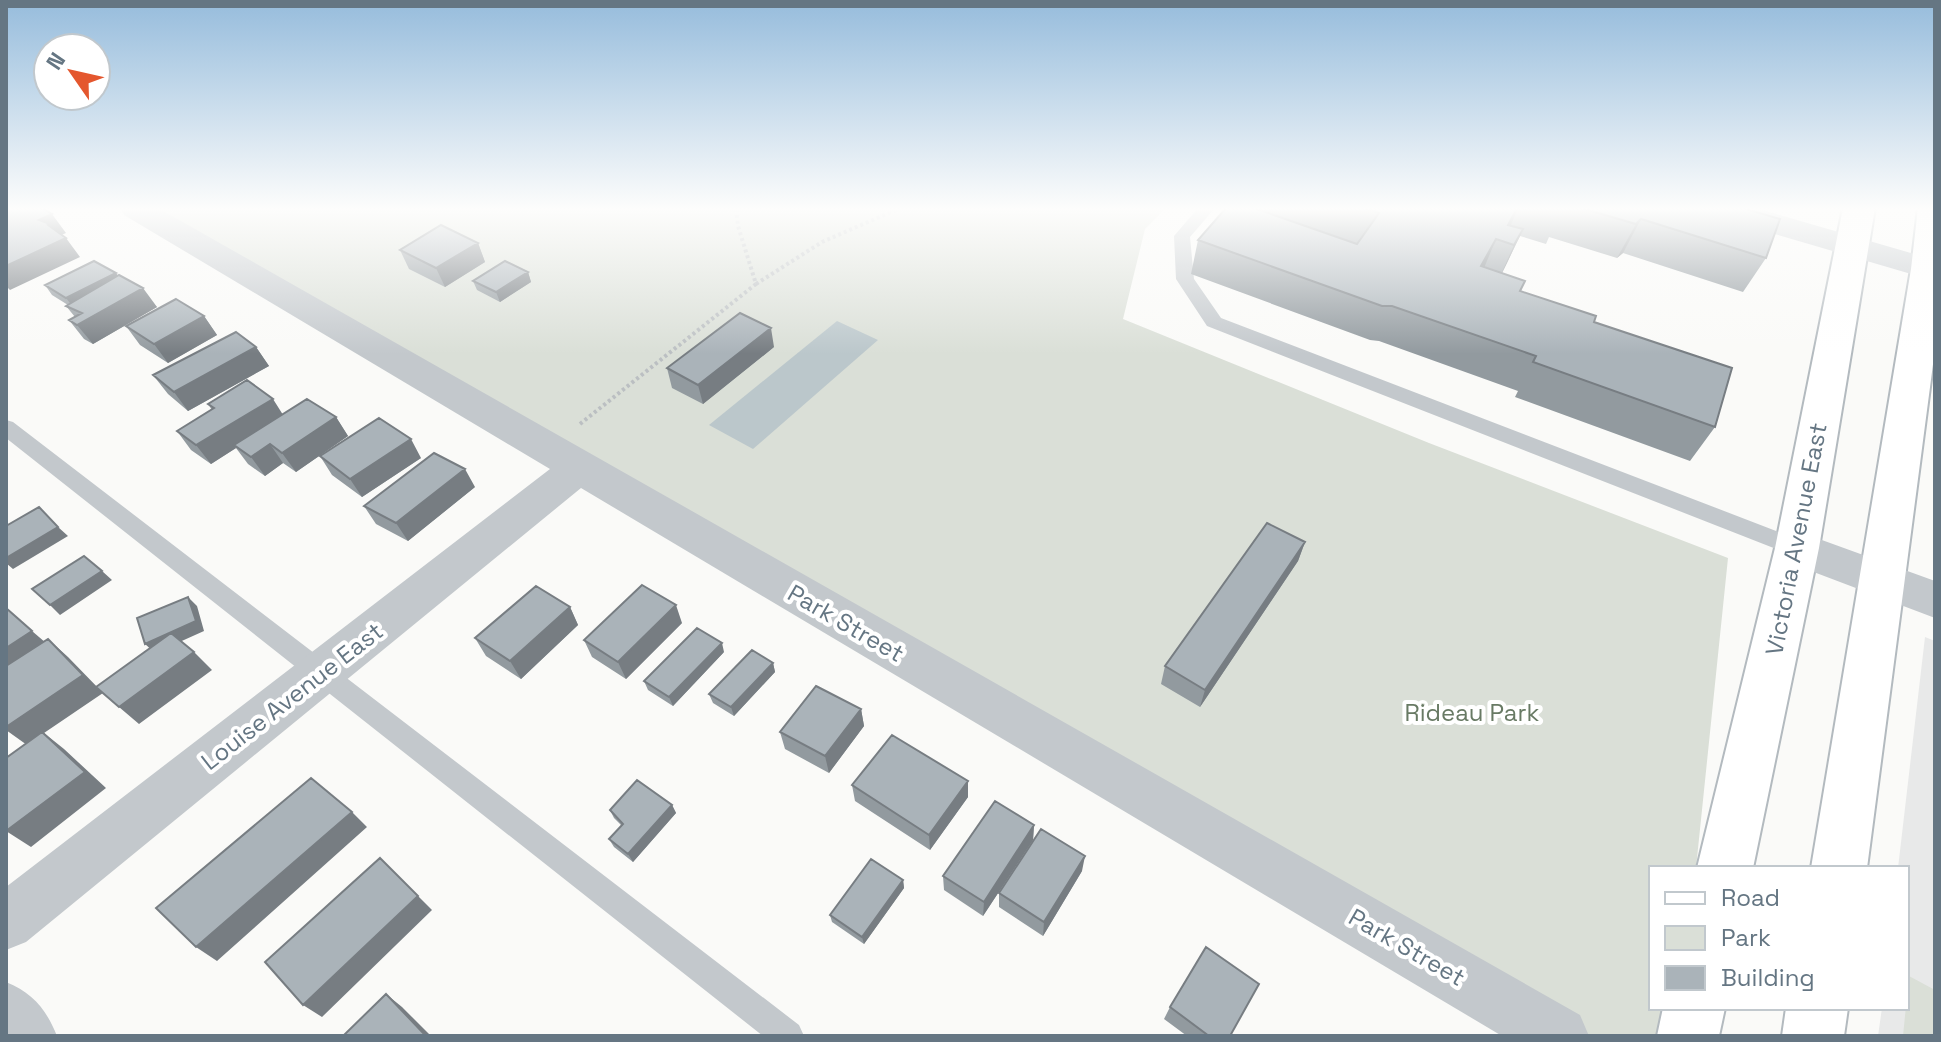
<svg xmlns="http://www.w3.org/2000/svg" width="1941" height="1042" font-family="'Space Grotesk',sans-serif">
  <style>
    .built { fill: #e8e9e9 }
    .green { fill: #dadfd7 }
    .water { fill: #bbc7cb }
    .lines { fill: none; stroke-linecap: round; stroke-linejoin: round }
    .secondary-casing { stroke: #b3babf; stroke-width: 4 }
    .path { stroke: #bbbfc2; stroke-width: 4; stroke-dasharray: 3 3; stroke-linecap: butt }
    .service { fill: #c3c8cc; fill-rule: evenodd }
    .minor { fill: #c3c8cc; fill-rule: evenodd }
    .secondary { fill: #fff; fill-rule: evenodd }
    .wall { fill: #929a9f }
    .shaded-wall { fill: #777d82 }
    .building { fill: #aab3b9; stroke: #777d82; stroke-width: 2 }
    .labels { text-anchor: middle; dominant-baseline: central; stroke-width: 8; stroke-linejoin: round; paint-order: stroke }
    .street-label { font-size: 24px; fill: #657683; stroke: #fff }
    .park-label { font-size: 24px; fill: #687a64; stroke: #fff }
  </style>
  <rect width="100%" height="100%" fill="#fafaf8"/>
  <path class="built" d="M1925,637L1935,641V1036H1878L1882,1008H1907V868H1898Z"/>
  <path class="green" d="M135,208H1166L1145,229L1123,319L1429,443L1728,558L1696,868H1651V1008H1682L1680,1036H1559Z
    M1909,976L1935,990V1036H1903Z"/>
  <path class="water" d="M837,321L878,340L753,449L709,425Z"/>
  <g class="lines">
    <g class="secondary-casing">
      <path id="secondary" d="M1843,208H1875L1819,548L1753,868H1697L1775,548Z
        M1918,208H1935V349L1867,868H1811L1911,269Z
        M1663,1008H1725L1719,1036H1657Z
        M1786,1008H1848L1844,1036H1782Z"/>
    </g>
    <path class="path" d="M756,284L822,242L900,208
      M580,424L756,284L738,226L736,208"/>
    <path class="service" d="M1198,208H1215L1190,237L1194,279L1221,318L1805,542L1808,548L1805,554L1797,557L1789,554L1207,326L1176,279L1174,236Z
      M6,420L13,422L799,1025L804,1036H763L6,438Z"/>
    <path class="minor" d="M120,208H158L1580,1015L1589,1036H1502L581,488L26,942L6,950V887L550,469L124,215Z
      M1706,208H1756L1935,260V281L1710,215Z
      M1797,531L1935,581V618L1782,560L1776,548L1782,536Z
      M6,982C33,993 46,1009 57,1036H6Z"/>
    <use href="#secondary" class="secondary"/>
  </g>
  <path class="wall" d="M1255,208H1743L1766,258L1743,292L1623,253L1617,258L1549,237L1546,244L1520,236L1502,273L1520,291L1594,322L1715,427L1690,461L1515,397L1518,391L1379,341L1370,340L1191,274L1198,240Z
    M478,243L485,262L445,287L409,269L400,250Z
    M528,272L531,282L500,302L477,290L473,281Z
    M118,276L157,307L93,344L84,339L69,320L75,317L66,306L68,305L52,295L45,285Z
    M204,316L217,335L168,363L140,345L126,326Z
    M256,347L269,366L188,411L168,394L153,375Z
    M774,347L703,404L672,388L667,368Z
    M208,404L283,414L336,417L348,436L296,472L283,463L265,476L248,464L236,448L211,464L191,450L177,431L212,410Z
    M320,456L421,458L362,497L332,475Z
    M475,487L408,541L376,524L364,506Z
    M1305,542L1298,561L1200,707L1161,684L1165,666Z
    M570,607L578,625L521,679L486,656L475,638Z
    M682,623L626,679L592,657L584,640Z
    M724,652L673,706L648,690L644,681Z
    M773,663L775,672L734,716L713,703L709,694Z
    M861,709L864,726L829,773L785,749L780,732Z
    M852,785L968,797L930,850L855,801Z
    M672,805L676,813L633,862L614,847L609,839L622,826L614,818L610,810Z
    M1034,825L1033,840L983,916L944,890L943,876Z
    M1082,871L1043,936L999,907V893Z
    M903,880L904,888L864,944L832,922L830,915Z
    M1170,1007L1230,1036H1187L1164,1019Z"/>
  <path class="shaded-wall" d="M1517,208H1518L1508,232V225Z
    M52,214L66,233L59,236L66,238L80,257L10,290L6,286V266L39,220Z
    M1641,219L1623,253L1617,258L1636,224Z
    M1523,229L1507,263L1499,279L1514,245Z
    M1496,239L1482,273L1481,266Z
    M478,243L485,262L445,287L436,268Z
    M528,272L531,282L500,302L496,292Z
    M116,273L123,283L74,308L66,298Z
    M143,288L157,307L93,344L77,325Z
    M204,316L217,335L168,363L154,344Z
    M771,328L774,347L703,404L698,385Z
    M256,347L269,366L188,411L174,392Z
    M273,399L285,418L234,445L236,448L211,464L196,445Z
    M336,417L348,436L296,472L282,453Z
    M411,439L421,458L362,497L350,479Z
    M270,444L283,463L265,476L251,457Z
    M465,469L475,487L408,541L396,523Z
    M58,527L68,536L13,569L6,563V558Z
    M1305,542L1298,561L1200,707L1205,690Z
    M102,571L112,580L60,615L50,605Z
    M188,597L197,606L204,631L155,653L145,644Z
    M676,605L682,623L626,679L618,662Z
    M570,607L578,625L521,679L510,661Z
    M32,631L53,649L6,680V648Z
    M48,639L68,657L103,693L44,733L64,749L106,788L31,847L6,831L27,745L6,730V727Z
    M722,643L724,652L673,706L669,697Z
    M194,652L212,670L139,724L119,707Z
    M773,663L775,672L734,716L731,707Z
    M861,709L864,726L829,773L825,756Z
    M968,781V797L930,850L929,835Z
    M672,805L676,813L633,862L628,854Z
    M352,812L367,827L217,961L196,947Z
    M1034,825L1033,840L983,916L984,902Z
    M1085,856L1082,871L1043,936L1044,922Z
    M380,858L432,910L322,1017L303,1005Z
    M903,880L904,888L864,944L862,937Z
    M386,994L402,1007L431,1036H426Z"/>
  <path class="building" d="M9,208H42L52,214L39,220L50,224L48,225L66,238L6,266V210Z
    M1226,208H1254L1357,244L1379,213L1364,208H1517L1508,225L1523,229L1514,245L1496,239L1481,266L1525,281L1520,291L1596,316L1594,322L1732,368L1715,427L1533,362L1536,356L1392,306H1382L1198,240Z
    M1581,208H1743L1780,219L1766,258L1641,219L1636,224Z
    M441,225L478,243L436,268L400,250Z
    M94,261L116,273L66,298L45,285Z
    M505,261L528,272L496,292L473,281Z
    M119,275L143,288L77,325L69,320L82,313L66,306Z
    M176,299L204,316L154,344L126,326Z
    M740,313L771,328L698,385L667,368Z
    M236,332L256,347L174,392L153,375Z
    M247,380L273,399L196,445L177,431L214,408L208,404Z
    M307,399L336,417L282,453L270,444L251,457L234,445Z
    M379,418L411,439L350,479L320,456Z
    M434,453L465,469L396,523L364,506Z
    M39,507L58,527L6,558V526Z
    M1267,523L1305,542L1205,690L1165,666Z
    M84,556L102,571L50,605L32,589Z
    M642,585L676,605L618,662L584,640Z
    M536,586L570,607L510,661L475,638Z
    M188,597L196,621L145,644L137,618Z
    M6,608L32,631L6,648Z
    M697,628L722,643L669,697L644,681Z
    M171,633L194,652L119,707L96,687Z
    M48,639L83,675L6,727V666Z
    M752,650L773,663L731,707L709,694Z
    M816,686L861,709L825,756L780,732Z
    M42,732L85,772L6,831V758Z
    M892,735L968,781L929,835L852,785Z
    M311,778L352,812L196,947L156,908Z
    M637,780L672,805L628,854L609,839L623,824L610,810Z
    M995,801L1034,825L984,902L943,876Z
    M1041,829L1085,856L1044,922L999,893Z
    M380,858L418,896L303,1005L265,962Z
    M871,859L903,880L862,937L830,915Z
    M1206,947L1259,984L1230,1036H1209L1170,1007Z
    M386,994L426,1036H343Z"/>
  <linearGradient id="sky" x2="0" y2="1"><stop stop-color="#96bcdc"/><stop offset="0.59" stop-color="#fdfdfc"/><stop offset="1" stop-color="#fdfdfc" stop-opacity="0"/></linearGradient>
  <rect width="1941" height="354" fill="url(#sky)"/>
  <g class="labels">
    <g class="street-label">
      <text transform="translate(1796 539) rotate(-79)">Victoria Avenue East</text>
      <text transform="translate(846 623) rotate(30)">Park Street</text>
      <text transform="translate(292 696) rotate(-38)">Louise Avenue East</text>
      <text transform="translate(1407 947) rotate(30)">Park Street</text>
    </g>
    <g class="park-label">
      <text x="1472" y="712">Rideau Park</text>
    </g>
  </g>
  <rect width="1941" height="1042" fill="none" stroke="#657683" stroke-width="16"/>
  <rect x="1649" y="866" width="260" height="144" fill="#ffffff" stroke="#c1c8cd" stroke-width="2"/>
  <rect x="1665" y="892" width="40" height="12" fill="#ffffff" stroke="#c1c8cd" stroke-width="2"/>
  <text x="1721" y="906" font-size="24" fill="#657683">Road</text>
  <rect x="1665" y="926" width="40" height="24" fill="#dadfd7" stroke="#c1c8cd" stroke-width="2"/>
  <text x="1721" y="946" font-size="24" fill="#657683">Park</text>
  <rect x="1665" y="966" width="40" height="24" fill="#aab3b9" stroke="#c1c8cd" stroke-width="2"/>
  <text x="1721" y="986" font-size="24" fill="#657683">Building</text>
  <g transform="translate(72 72) rotate(304)"><circle r="38" fill="#ffffff" stroke="#c1c8cd" stroke-width="2"/>
  <path d="M0-6L14 30L0 20L-14 30Z" fill="#e4572e"/>
  <text y="-12" font-size="22" font-weight="bold" text-anchor="middle" fill="#657683">N</text>
  </g>
</svg>
